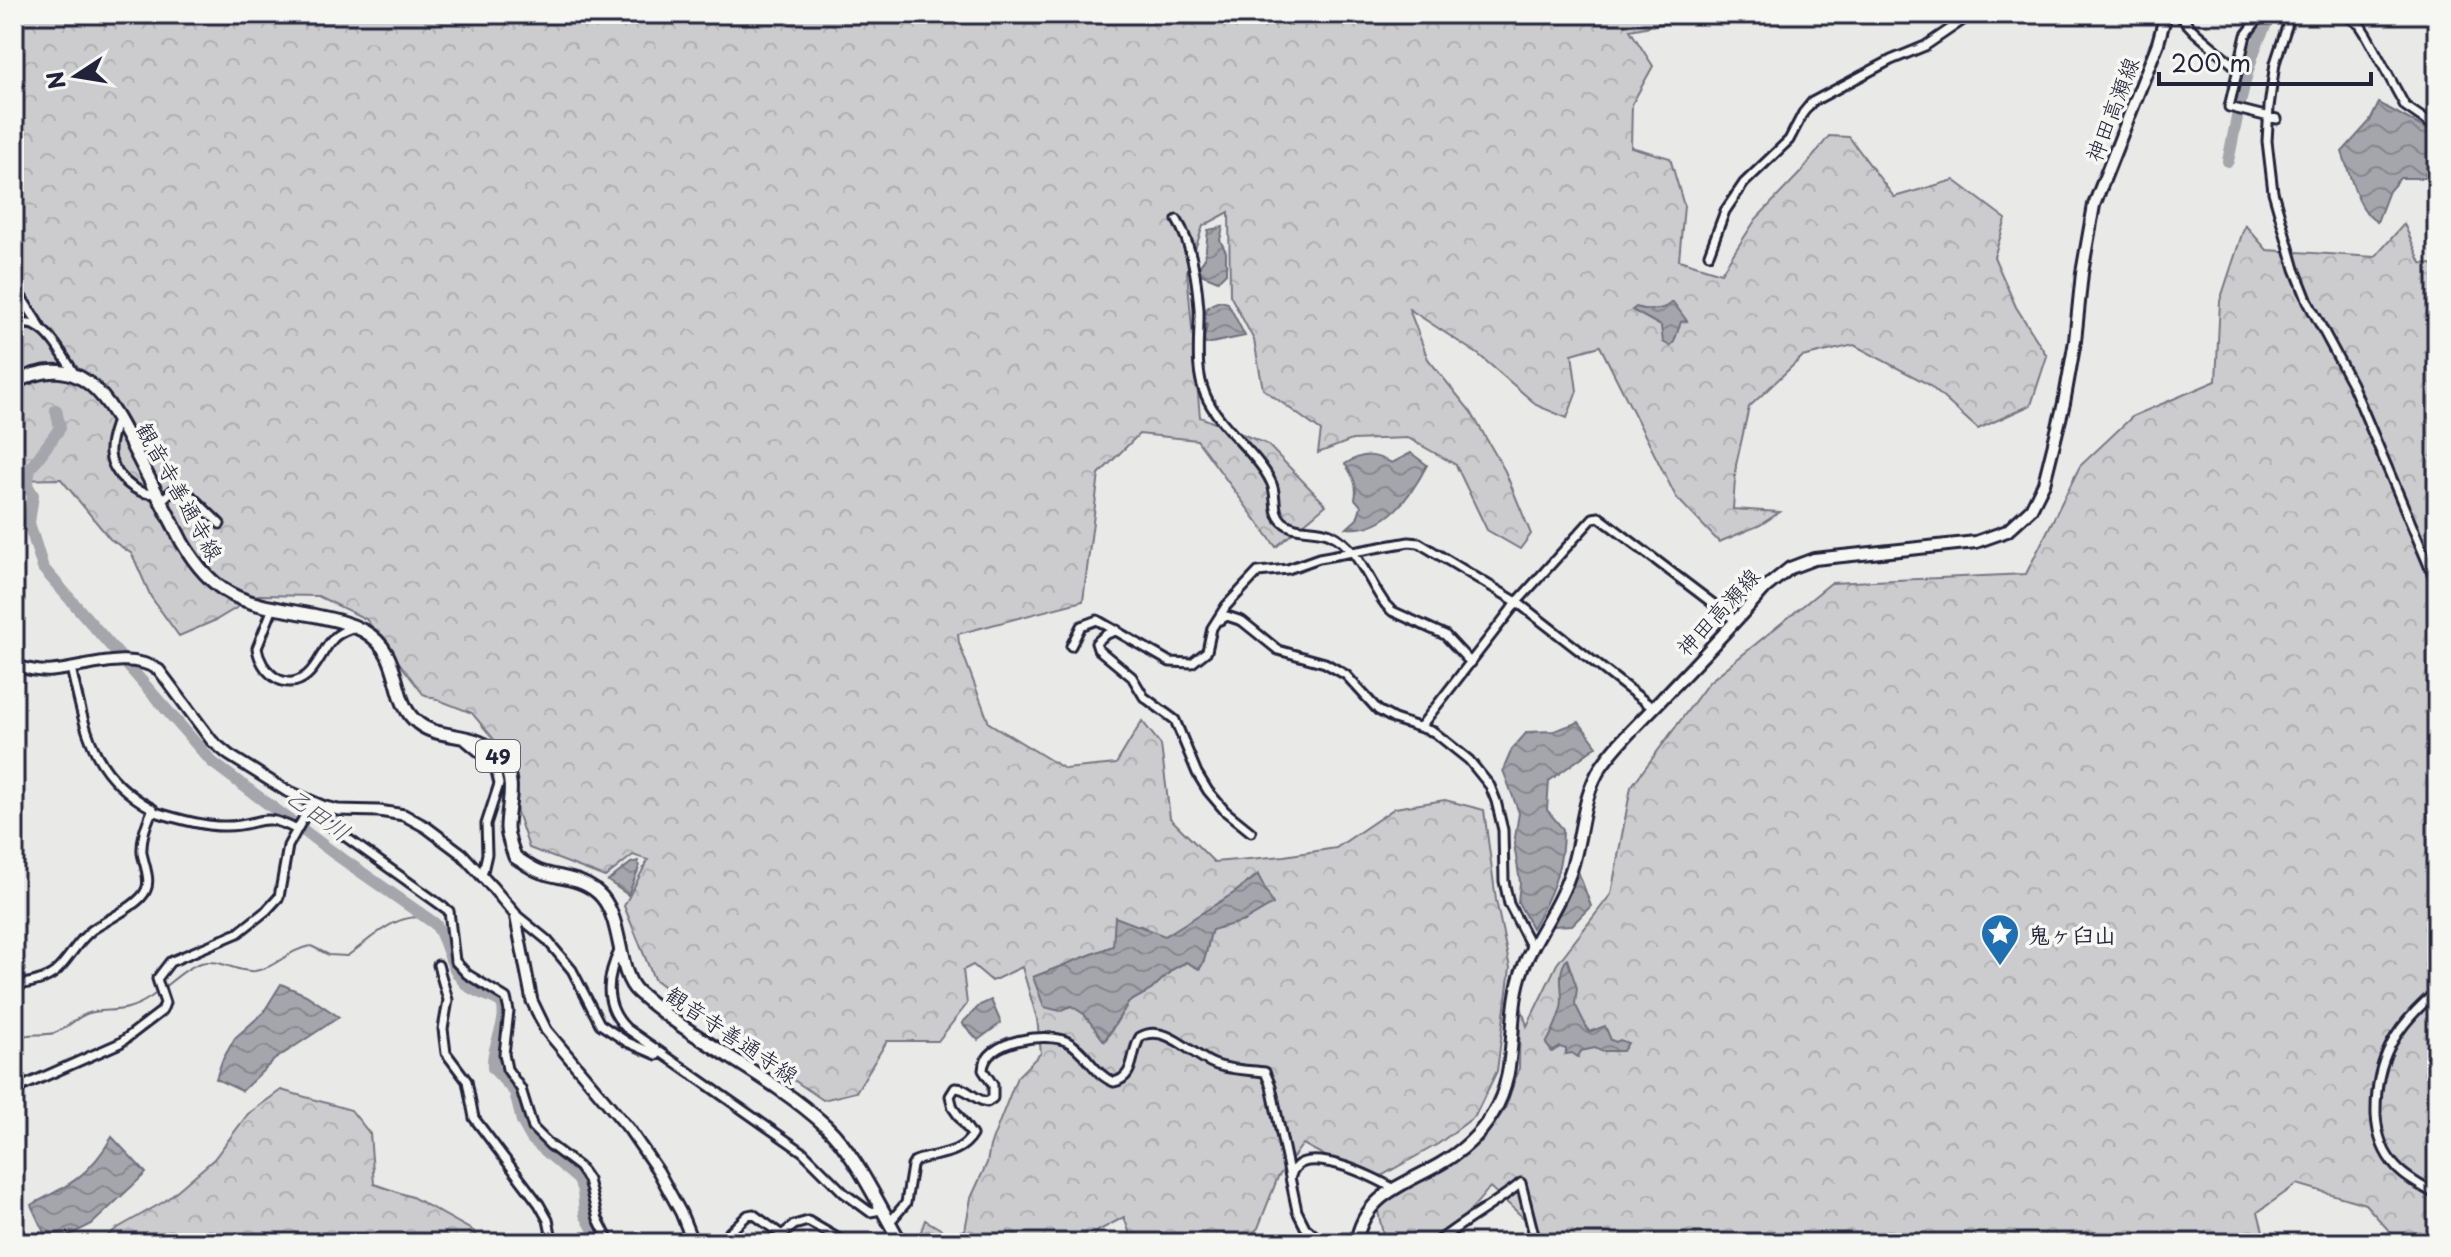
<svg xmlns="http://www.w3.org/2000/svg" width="2451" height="1257" font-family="'Playpen Sans','Klee One',sans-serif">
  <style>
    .forest { fill: url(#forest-crowns); stroke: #777784; stroke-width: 2; fill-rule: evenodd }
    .water { fill: url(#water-waves); stroke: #71717f; stroke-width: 2 }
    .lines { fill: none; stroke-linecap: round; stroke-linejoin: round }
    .stream { stroke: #71717f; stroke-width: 2 }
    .river { stroke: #a5a5ac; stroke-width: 12 }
    .minor-casing { stroke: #22223b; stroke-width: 13 }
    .tertiary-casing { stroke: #22223b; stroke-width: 15 }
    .secondary-casing { stroke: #22223b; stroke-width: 16 }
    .primary-casing { stroke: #22223b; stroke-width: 17 }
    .minor { stroke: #f6f6f2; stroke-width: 7 }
    .tertiary { stroke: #f6f6f2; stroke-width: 9 }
    .secondary { stroke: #f6f6f2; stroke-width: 10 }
    .primary { stroke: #f6f6f2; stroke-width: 11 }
    .labels { text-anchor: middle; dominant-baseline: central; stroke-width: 7; stroke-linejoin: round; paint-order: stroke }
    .shield { fill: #f6f6f2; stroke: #626272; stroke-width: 2 }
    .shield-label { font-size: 20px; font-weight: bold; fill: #22223b }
    .street-label { font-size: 22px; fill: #22223b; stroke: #f6f6f2 }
    .poi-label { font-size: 22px; font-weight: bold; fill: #22223b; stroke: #f6f6f2; text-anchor: start }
    .water-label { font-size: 24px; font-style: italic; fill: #565668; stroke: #f6f6f2 }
  </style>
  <defs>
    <pattern id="forest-crowns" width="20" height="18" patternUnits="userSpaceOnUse" patternTransform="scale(2)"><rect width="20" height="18" fill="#ccccce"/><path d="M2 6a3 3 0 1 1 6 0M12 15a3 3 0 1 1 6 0" fill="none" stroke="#afafb2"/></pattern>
    <pattern id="water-waves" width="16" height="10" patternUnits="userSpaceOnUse" patternTransform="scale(2)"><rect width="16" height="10" fill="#a5a5ac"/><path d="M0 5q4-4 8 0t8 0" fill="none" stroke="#86868d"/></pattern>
  </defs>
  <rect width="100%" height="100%" fill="#e9e9e7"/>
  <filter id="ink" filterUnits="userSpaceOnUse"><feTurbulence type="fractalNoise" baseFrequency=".0125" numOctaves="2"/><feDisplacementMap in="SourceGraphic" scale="16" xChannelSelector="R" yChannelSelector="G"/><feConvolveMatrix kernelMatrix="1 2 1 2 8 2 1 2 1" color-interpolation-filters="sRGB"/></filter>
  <g filter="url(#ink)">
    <path class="forest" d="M14,14H1695L1681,20L1630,30L1653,66L1632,104L1631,147L1670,158L1684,206L1679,260L1721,273L1756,219L1801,172L1829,136L1849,137L1894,197L1954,180L2006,219L1994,257L2016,307L2047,356L2031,405L1978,429L1928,384L1854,345L1802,357L1749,407L1736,465L1733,509L1780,512L1760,525L1719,542L1676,497L1600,346L1572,354L1577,391L1567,418L1538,406L1479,355L1409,309L1428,359L1471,412L1505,471L1531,534L1520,549L1487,530L1456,465L1408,438L1352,440L1318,453L1321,431L1263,389L1254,340L1230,295L1229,212L1203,226L1187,272L1200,417L1267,444L1326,505L1276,547L1197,440L1139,434L1099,474L1083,601L958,634L959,643L989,723L1065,769L1116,764L1142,721L1161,745L1170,818L1214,862L1284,856L1336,848L1395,808L1445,800L1484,810L1496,900L1510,968L1497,1071L1475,1116L1438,1144L1372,1181L1303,1144L1278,1177L1258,1228L1243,1243H1133L1124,1217L1096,1232L1091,1243H917L925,1220L949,1234L965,1230L971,1198L987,1163L990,1146L1017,1077L1041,1053L1037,1019L1022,967L992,981L973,965L963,970L967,1004L938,1041H887L856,1092L823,1100L725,1033L654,979L624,906L648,860L633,855L605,877L529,848L517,812L506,754L472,713L423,694L366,619L318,596L258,595L216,620L179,636L151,597L132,554L110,539L61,479L14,480ZM1257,875L1244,921L1212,929C1208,940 1206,962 1200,968L1186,962L1173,969L1151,990L1129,1002L1105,1041L1084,1014L1033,977L1113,946L1139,925L1164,937L1234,893Z
      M2404,224L2421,263L2437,265V1243H2400L2365,1204L2297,1184L2258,1212L2266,1243H1551L1490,1187C1475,1206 1452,1233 1429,1242C1417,1246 1398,1243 1385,1243L1377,1207L1434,1174L1482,1141L1505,1109L1519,1068L1520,1003L1527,1026L1557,964L1611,894L1631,787L1709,682L1831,583L2026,574L2080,466L2133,416L2216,381L2220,301L2245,225L2267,250L2375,257Z
      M281,1090L351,1110L370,1134L374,1184L412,1197L475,1232L479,1243H99L116,1229L165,1201L214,1159L248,1114Z"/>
    <path class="water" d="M2379,103L2430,131L2437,152V200L2433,186L2425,178H2400L2389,191L2377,222C2357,211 2350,173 2342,152L2370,121Z
      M1223,227L1220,240L1226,252V273L1218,281L1196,272L1205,258L1208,230Z
      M1221,301L1228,303L1245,336L1206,344L1204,339L1207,325L1202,320C1205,308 1209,304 1221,301Z
      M1673,302L1687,321L1681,322L1674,342L1670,346L1663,342L1661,326L1632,310L1636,307C1650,312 1663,310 1673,302Z
      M1411,453L1427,465C1411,496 1386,532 1347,528L1357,519L1361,506L1355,499C1358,485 1353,476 1345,464C1364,452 1374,454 1392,463Z
      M1579,722L1597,746L1549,781L1547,810L1563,829C1563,868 1552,895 1532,928L1518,902L1520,882L1514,844L1519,813L1503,770L1512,749L1527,732L1554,731Z
      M638,861L639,868L628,895L608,881L631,863Z
      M1578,871L1591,906L1572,925L1553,926Z
      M1258,875L1273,904L1244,921L1212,930C1207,941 1207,961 1199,969L1186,962L1173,969L1151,990L1129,1002L1104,1041L1084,1014L1071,1006L1060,1011L1044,1007L1033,977L1113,946L1115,917L1165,936L1234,893Z
      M1567,959L1577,988L1575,1004L1589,1032L1605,1026L1611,1040L1616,1042L1620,1040L1628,1043L1623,1051H1601L1595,1048L1581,1051L1578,1057L1572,1053L1566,1054V1049L1560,1047L1552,1052L1546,1044C1552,1033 1558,1020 1561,1008C1565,991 1555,975 1567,959Z
      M281,984L306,995L339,1017L274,1060L242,1091L216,1079L222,1061L235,1038L263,1013Z
      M991,1000L1001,1023L978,1040L962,1023L980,1005Z
      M112,1137L146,1173L92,1224L62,1239L45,1235L31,1205C70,1185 89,1176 112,1137Z"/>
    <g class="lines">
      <path class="stream" d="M14,1042C27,1030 39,1037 54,1033C67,1029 74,1019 86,1014C99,1009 115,1012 128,1008C159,999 176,971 201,963C220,958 236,973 255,971C276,968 289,949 311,946L329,955L347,956C369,941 398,909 429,919"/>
      <path class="river" d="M2228,161C2239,113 2245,56 2272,14
        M56,410L60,428L30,469L27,485L33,495L29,523L43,568L212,762L331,851L434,923C448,936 447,967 467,985C477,994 492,995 502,1003C509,1023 491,1046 493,1068L515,1092L522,1121L532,1139L579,1180L583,1191L585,1214L601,1243"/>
      <g class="minor-casing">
        <path id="minor" d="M2178,14L2195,32L2236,67
          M2262,14L2246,35L2229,107L2277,119
          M2291,14L2275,63L2269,107L2267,141L2273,192L2295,269L2308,302L2352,384L2437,585
          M2344,14L2360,25L2367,36L2405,106L2437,128
          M1177,220C1192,244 1197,281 1199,309C1200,336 1194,368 1205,394C1219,428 1257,452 1271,482C1278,495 1271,511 1283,522C1296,533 1315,527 1330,534C1358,547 1368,581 1386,605L1392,611L1445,635L1471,663
          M1709,254L1725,211L1744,183L1789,140L1803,113L1812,102L1891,60L1925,46L1972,14
          M14,297L22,298L41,328
          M14,327C42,312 61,353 74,373
          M118,417C115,427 110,438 110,449C108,470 136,498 156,493
          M161,501L175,488L185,490L220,524
          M273,608L257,648C260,671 285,694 307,675C318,666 323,649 333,639C339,632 347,630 355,627
          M1220,620L1227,616L1242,621L1278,650L1325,663L1346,675L1378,710L1394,719L1434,732L1469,760L1490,786L1496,801L1503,830L1504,881L1509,904L1532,948
          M1117,630L1105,635L1096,643L1098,649L1132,677L1144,697L1175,720L1197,773L1208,791L1225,811L1251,832
          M1071,646L1081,626L1097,620L1170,662L1192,663L1207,651L1212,628L1226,606L1258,572L1288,569L1319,558L1409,542L1419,543L1517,602L1653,708
          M71,668C86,732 91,775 153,809L152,811C171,817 207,827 226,826C261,826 260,810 297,830
          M1421,726L1517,602L1593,518L1599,517L1736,621
          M463,739L481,754L496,771L499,784L486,824L487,854L482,876
          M308,810L449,911L455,961L467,974L506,998L509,1011L504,1054L507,1069L521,1089L533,1128L550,1145L579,1167L588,1180L598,1219L610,1243
          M515,914L547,940L572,970L600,1024L627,1042L657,1055
          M620,949C606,977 603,1005 626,1028L803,1152L844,1193L870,1212L881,1210
          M438,965L448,1000L443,1029L446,1053L467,1081L474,1118L539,1204L548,1220L553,1243
          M14,986C28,983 44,981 55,972C69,960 76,942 92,930C106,920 140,905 146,890C151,880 144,864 142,853C141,838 146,825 152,811
          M2437,991C2395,1027 2375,1059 2376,1115C2377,1133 2383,1153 2396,1167C2407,1179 2423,1187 2437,1195
          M14,1090L120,1043L162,1011L165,1003L157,979L170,962L238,933L267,910L279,897L288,846L309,808
          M1291,1176C1299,1140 1375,1177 1394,1189
          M889,1223L906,1203L912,1166L915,1161C936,1153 960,1156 972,1135L953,1108L950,1096L955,1088C967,1087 974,1100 987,1102L993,1098V1085L983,1070C984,1040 1047,1031 1068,1042C1086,1051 1094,1075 1114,1082C1136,1077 1130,1053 1140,1037C1165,1022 1191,1055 1214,1064C1229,1070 1248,1070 1265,1072L1271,1086L1297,1211L1305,1227L1323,1243
          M718,1243L748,1215L753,1214L782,1235L794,1225L808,1221L846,1243
          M1436,1243C1463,1221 1494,1205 1521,1183L1535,1239L1533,1243"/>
      </g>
      <g class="tertiary-casing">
        <path id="tertiary" d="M14,665C27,669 38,672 52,671C87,668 128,650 159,670L212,741L229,755L285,790L322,806L338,810L379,811L404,815L426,827L462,854L492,887L515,914L532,1001L546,1030L629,1129L658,1171L681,1213L693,1243"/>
      </g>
      <g class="secondary-casing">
        <path id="secondary" d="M1356,1243C1364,1195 1402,1186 1440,1164C1461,1152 1479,1136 1492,1115C1521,1070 1505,1016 1523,968C1535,936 1558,909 1569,876C1583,840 1580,800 1601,767C1618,742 1641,721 1662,699C1697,662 1732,626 1765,588L1790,568L1814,559L1976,542L2007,531L2031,509L2044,483L2064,403L2075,341L2082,273L2094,205L2158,43L2166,14"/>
      </g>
      <g class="primary-casing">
        <path id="primary" d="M14,383C85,345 112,406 139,459C153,487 168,514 182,542C218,603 248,603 312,615C331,619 347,622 364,631C405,654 389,701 418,723C443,743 481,727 503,763C517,784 507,805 507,828C507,837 512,848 515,857C523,862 532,869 541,872C562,879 586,878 602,897C623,922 617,973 638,992C695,1043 769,1073 826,1126C855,1153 880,1208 901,1243"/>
      </g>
      <use href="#minor" class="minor"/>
      <use href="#tertiary" class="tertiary"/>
      <use href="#secondary" class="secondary"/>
      <use href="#primary" class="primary"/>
    </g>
  </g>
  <defs>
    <g id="sight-pin" transform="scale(2)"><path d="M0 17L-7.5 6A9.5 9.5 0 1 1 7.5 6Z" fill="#1f6fb2" stroke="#f6f6f2"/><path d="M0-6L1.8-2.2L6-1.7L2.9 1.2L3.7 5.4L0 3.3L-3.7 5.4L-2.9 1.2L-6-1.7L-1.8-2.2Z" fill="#fff"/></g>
  </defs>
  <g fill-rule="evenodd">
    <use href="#sight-pin" x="2000" y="933"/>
  </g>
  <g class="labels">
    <rect class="shield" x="476" y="740" width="44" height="32" rx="6"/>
    <g class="shield-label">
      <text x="498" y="756">49</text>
    </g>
    <g class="street-label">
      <text transform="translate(2111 109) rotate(-69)">神田高瀬線</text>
      <text transform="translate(181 491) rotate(61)">観音寺善通寺線</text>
      <text transform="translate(1717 611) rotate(-47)">神田高瀬線</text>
      <text transform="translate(733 1034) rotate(34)">観音寺善通寺線</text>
    </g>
    <g class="poi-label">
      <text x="2028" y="933">鬼ヶ臼山</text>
    </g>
    <g class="water-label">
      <text transform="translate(319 813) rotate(36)">乙田川</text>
    </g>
  </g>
  <rect width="2451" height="1257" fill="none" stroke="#f6f6f2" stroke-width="48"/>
  <rect x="24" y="24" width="2403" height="1209" fill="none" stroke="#22223b" stroke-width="3" filter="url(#ink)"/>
  <g transform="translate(76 76) rotate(258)" stroke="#f6f6f2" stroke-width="6" paint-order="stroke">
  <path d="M0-6L14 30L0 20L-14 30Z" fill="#22223b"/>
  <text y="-12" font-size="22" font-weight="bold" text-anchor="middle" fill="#22223b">N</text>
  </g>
  <path d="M2159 72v12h212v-12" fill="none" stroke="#22223b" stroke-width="4"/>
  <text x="2171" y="72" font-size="24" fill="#22223b" stroke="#f6f6f2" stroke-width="6" paint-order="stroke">200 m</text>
</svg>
